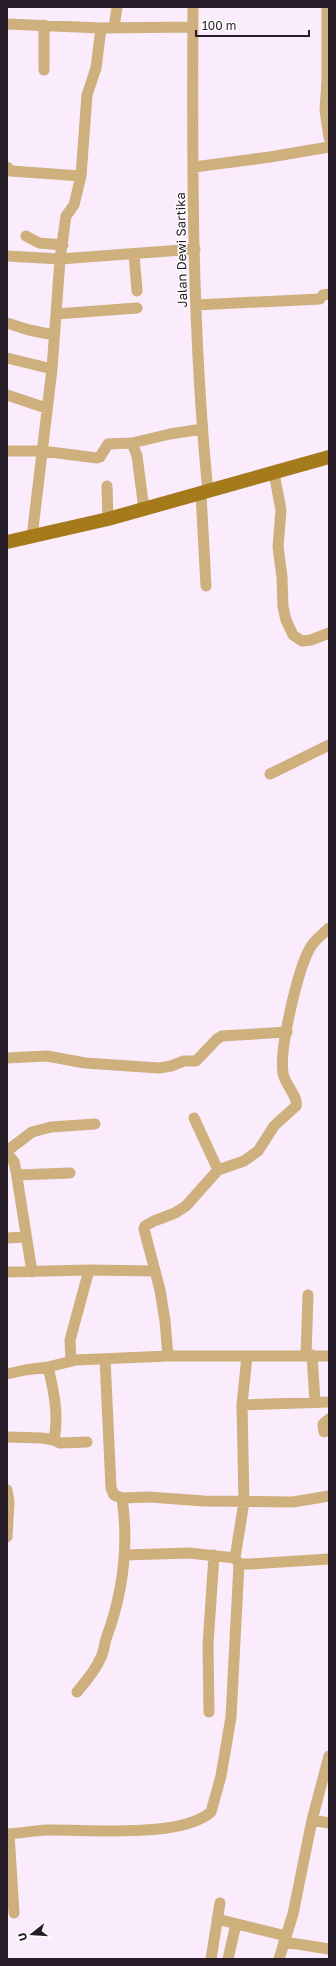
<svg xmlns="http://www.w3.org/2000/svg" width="336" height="1966" font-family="'Golos Text',sans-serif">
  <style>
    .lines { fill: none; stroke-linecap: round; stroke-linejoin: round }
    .minor { stroke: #cdb07b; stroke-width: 11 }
    .major { stroke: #a47a1a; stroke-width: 14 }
    .labels { text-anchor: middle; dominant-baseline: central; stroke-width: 3; stroke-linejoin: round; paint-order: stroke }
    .street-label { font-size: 13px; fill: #261d28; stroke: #fefefe }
  </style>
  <rect width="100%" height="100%" fill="#faebfd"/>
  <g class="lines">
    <path class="minor" d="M193,7C192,169 192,331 208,492
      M7,24L101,28L193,27
      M44,25V70
      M114,28L117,7
      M325,110L327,80V7
      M329,110H325L329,138
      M7,167L11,171L81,176
      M194,167L270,157L329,147
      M26,236L39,243L63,245
      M134,254L137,291
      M7,256L60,259L195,249
      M196,305L320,299L323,295L329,294
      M56,314L137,308
      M7,323L29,330L54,335
      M7,358L52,369
      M7,395L46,408
      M132,443L170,434L202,429
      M7,451H42L97,458L100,457L108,444L132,443L137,456L144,509
      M274,473L281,510L278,547L282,577L283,607L286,620L293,635L302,641L311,640L329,633
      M107,486L108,519
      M201,494L206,586
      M32,537L52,369L60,259L66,216L74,205L81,176L87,95L96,68L101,28
      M270,774L329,745
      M7,1058L47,1056L85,1063L159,1068L171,1066L184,1061H196L217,1039L222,1036L287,1032
      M194,1118L218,1170
      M7,1151L32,1132L51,1127L95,1124
      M7,1153L14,1162L16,1171L32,1272
      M17,1175L70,1173
      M7,1238L26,1237
      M7,1272L89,1270L155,1271
      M306,1355L308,1295
      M312,1355L315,1402
      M168,1356L165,1321L160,1290L144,1229L145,1226L154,1221L175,1213L186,1206L218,1170L244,1161L258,1151L274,1126L296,1106C299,1098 284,1083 283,1073C279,1049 298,969 310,948C314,940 323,934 329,928
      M247,1356L242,1405L244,1502L235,1558L239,1564H250L329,1559
      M105,1359L111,1488L114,1495L122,1498L149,1497L204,1501L293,1502L329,1496
      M71,1361L70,1340L89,1270
      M7,1374L25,1370L48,1367L76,1360L168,1356H329
      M242,1405L329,1402
      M324,1432L323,1424L329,1419
      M7,1437L42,1438L54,1440C59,1416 54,1391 48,1367
      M54,1440L60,1443L87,1442
      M7,1490L9,1502L7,1537
      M125,1555L189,1553L235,1558
      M77,1692C86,1681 96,1670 101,1657C104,1652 104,1645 106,1639C123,1593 129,1546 122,1498
      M209,1712L208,1645L214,1555
      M312,1820L329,1823
      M7,1834C20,1833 33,1831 47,1830C89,1829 179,1839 211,1812L221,1776L231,1717L239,1564
      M9,1834L14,1913
      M217,1919L286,1936
      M284,1942L329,1949
      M211,1959L220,1903
      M228,1959L236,1924
      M279,1959L293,1914L312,1820L329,1756"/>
    <path class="major" d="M7,542L108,519L329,457"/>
  </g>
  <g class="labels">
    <g class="street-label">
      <text transform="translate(181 250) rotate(-91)">Jalan Dewi Sartika</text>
    </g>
  </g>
  <rect width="336" height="1966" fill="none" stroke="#261d28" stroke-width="16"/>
  <g transform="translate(32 1934) rotate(253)" stroke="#fefefe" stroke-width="3" paint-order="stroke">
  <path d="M0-3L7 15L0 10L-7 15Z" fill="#261d28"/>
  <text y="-6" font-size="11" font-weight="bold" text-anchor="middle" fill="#261d28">U</text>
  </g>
  <path d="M196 30v6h113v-6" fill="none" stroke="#261d28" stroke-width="2"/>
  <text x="202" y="30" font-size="12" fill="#261d28" stroke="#fefefe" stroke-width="3" paint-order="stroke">100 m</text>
</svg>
